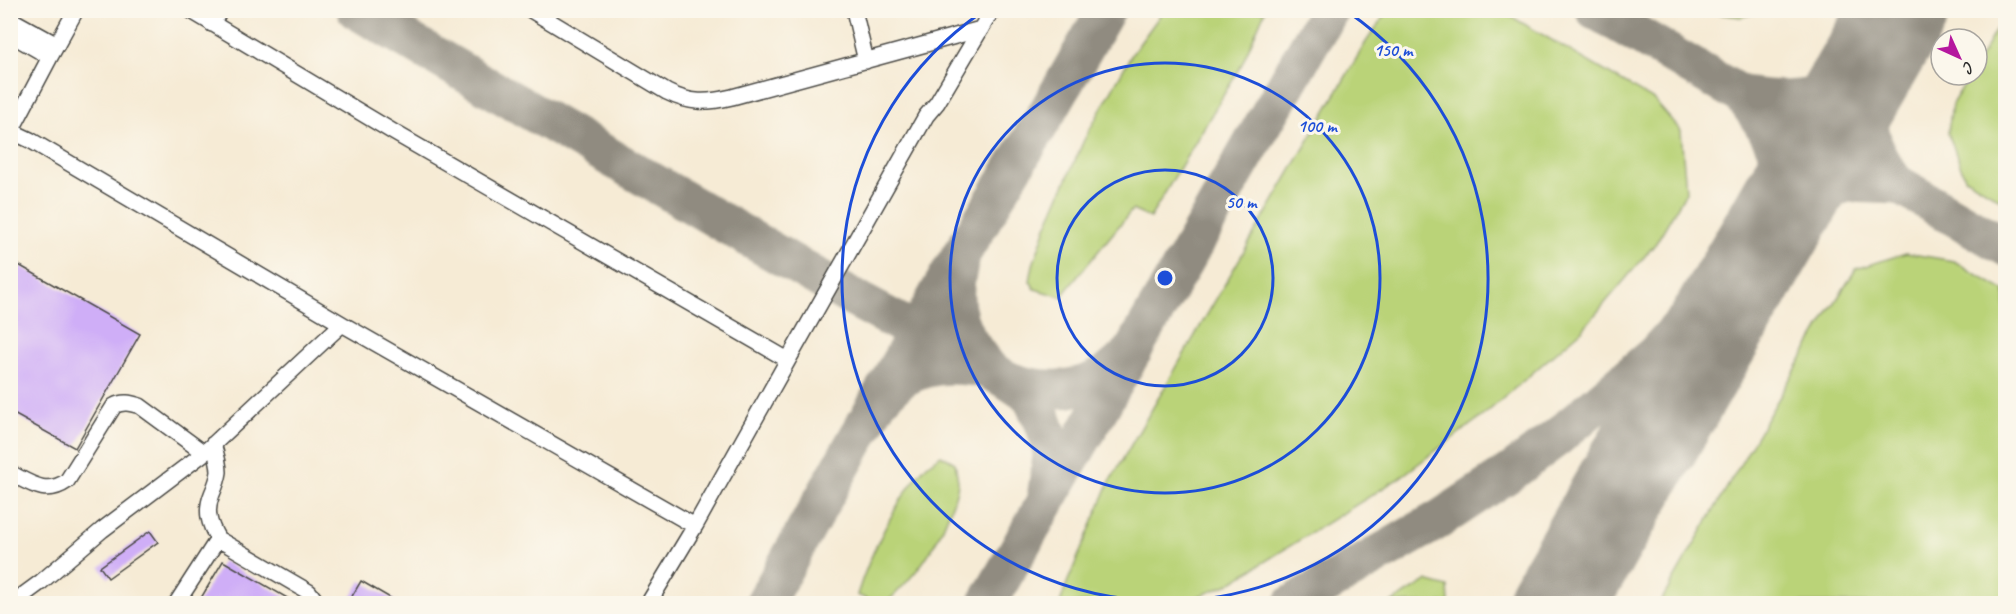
<svg xmlns="http://www.w3.org/2000/svg" width="2016" height="614" font-family="Caveat,sans-serif">
  <style>
    .green { fill: #bad378; stroke: #727f52; stroke-width: 1.5 }
    .lines { fill: none; stroke-linecap: round; stroke-linejoin: round }
    .taxiway { stroke: #908b80; stroke-width: 39 }
    .runway { stroke: #908b80; stroke-width: 98 }
    .building { fill: #cfaef7 }
    .minor-casing { stroke: #494844; stroke-width: 18 }
    .minor { stroke: #fff; stroke-width: 15 }
    .ring { fill: none; stroke: #1d4ed8; stroke-width: 3 }
    .centre { fill: #1d4ed8; stroke: #fbf7ec; stroke-width: 3 }
    .ring-label { font-size: 18px; text-anchor: middle; font-weight: bold; fill: #1d4ed8; stroke: #fbf7ec; stroke-width: 6; stroke-linejoin: round; paint-order: stroke }
  </style>
  <rect width="100%" height="100%" fill="#fbf7ec"/>
  <filter id="ink" filterUnits="userSpaceOnUse"><feTurbulence type="fractalNoise" baseFrequency=".0167" numOctaves="2"/><feDisplacementMap in="SourceGraphic" scale="12" xChannelSelector="R" yChannelSelector="G"/><feConvolveMatrix kernelMatrix="1 2 1 2 8 2 1 2 1" color-interpolation-filters="sRGB"/></filter>
  <filter id="wash" filterUnits="userSpaceOnUse"><feTurbulence type="fractalNoise" baseFrequency=".008" numOctaves="4" result="noise"/><feDisplacementMap in="SourceGraphic" scale="24" xChannelSelector="R" yChannelSelector="G"/><feGaussianBlur stdDeviation="1.35" result="paint"/><feColorMatrix in="noise" values="0 0 0 0 0 0 0 0 0 0 0 0 0 0 0 0 0 1.4 0 .05"/><feComposite in="paint" operator="in"/></filter>
  <g filter="url(#wash)">
    <rect width="100%" height="100%" fill="#f6ebd5"/>
    <path class="green" d="M1388,10L1502,11L1654,100L1681,131L1686,192L1656,243L1583,329L1485,414L1398,479L1227,585L1182,603H1060L1067,583L1110,481L1366,42Z
      M1163,11H1265L1242,64L1150,218L1132,210L1061,297L1035,289L1030,281L1033,265L1046,227L1084,140L1132,54Z
      M1700,11V10L1765,11L1740,17Z
      M2005,14V202L1965,178L1948,133L1952,104L1970,75H1977V63Z
      M1906,253L1954,261L2005,291V603H1660L1827,315L1856,269Z
      M941,455L955,463C956,469 957,475 958,481C958,492 953,503 949,513C935,551 915,576 886,603H877L857,595C869,556 898,496 926,466C930,462 936,459 941,455Z
      M1426,581L1448,587L1449,603H1391Z"/>
    <g class="lines">
      <path class="taxiway" d="M356,10L851,297L1009,381C1038,392 1072,393 1100,378C1113,371 1123,361 1133,351
        M1595,10L1743,96L1829,142
        M1875,171L2006,247
        M1776,225C1779,212 1786,196 1785,183C1784,151 1762,121 1743,96C1772,100 1804,104 1832,90C1845,84 1860,67 1872,58
        M1009,381L1030,395L1043,421L1050,441L1052,456L1047,491
        M882,397C887,392 893,386 899,381C926,361 960,363 990,370C961,337 946,307 960,262
        M764,604L951,271L1051,106L1106,10
        M987,604L1329,10
        M1293,604L1440,519L1514,470L1560,435L1655,354L1735,265L1795,207L1819,193L1847,183L1897,185C1891,176 1883,167 1878,157C1859,115 1869,53 1884,10"/>
      <path class="runway" d="M1556,604L1900,10"/>
    </g>
    <g id="blocks">
      <path class="building" d="M17,264L140,334L75,448L10,412V275Z
        M150,531L158,542L108,578L100,567Z
        M223,561L296,603H198Z
        M361,581L399,603H348Z"/>
    </g>
  </g>
  <g filter="url(#ink)">
    <use href="#blocks" fill-opacity="0" stroke="#494844" stroke-width="1.5"/>
    <g class="lines">
      <g class="minor-casing">
        <path id="minor" d="M190,10L395,133L788,360L926,116L937,103L992,10
          M531,10L667,92C691,104 707,103 732,97L981,29
          M854,10L866,61
          M10,19L57,45
          M212,24L220,10
          M10,34L50,57
          M342,324L695,526
          M213,444C216,453 219,462 219,472C218,480 215,487 212,494C205,511 209,524 218,539L309,592L318,604
          M10,473C30,483 46,496 67,481L114,406C123,401 130,403 140,406L204,453
          M11,604L41,582L102,530L204,453L342,324L30,140L11,131L50,57L76,10
          M176,604L218,539
          M648,604L695,526L788,360"/>
      </g>
      <use href="#minor" class="minor"/>
    </g>
  </g>
  <g class="ring">
    <circle cx="1165" cy="278" r="108"/>
    <circle cx="1165" cy="278" r="215"/>
    <path d="M1348 12A323 323 0 1 1 982 12"/>
  </g>
  <circle cx="1165" cy="278" r="9" class="centre"/>
  <g class="ring-label">
    <text x="1393" y="56">150 m</text>
    <text x="1317" y="132">100 m</text>
    <text x="1241" y="208">50 m</text>
  </g>
  <rect width="2016" height="614" fill="none" stroke="#fbf7ec" stroke-width="36"/>
  <g transform="translate(1959 57) rotate(135)"><circle r="28" fill="#fbf7ec" stroke="#a8a59f" stroke-width="1.5"/>
  <path d="M0-4.5L10 22L0 15L-10 22Z" fill="#b5179e"/>
  <text y="-9" font-size="16" font-weight="bold" text-anchor="middle" fill="#2b2b2b">С</text>
  </g>
</svg>
